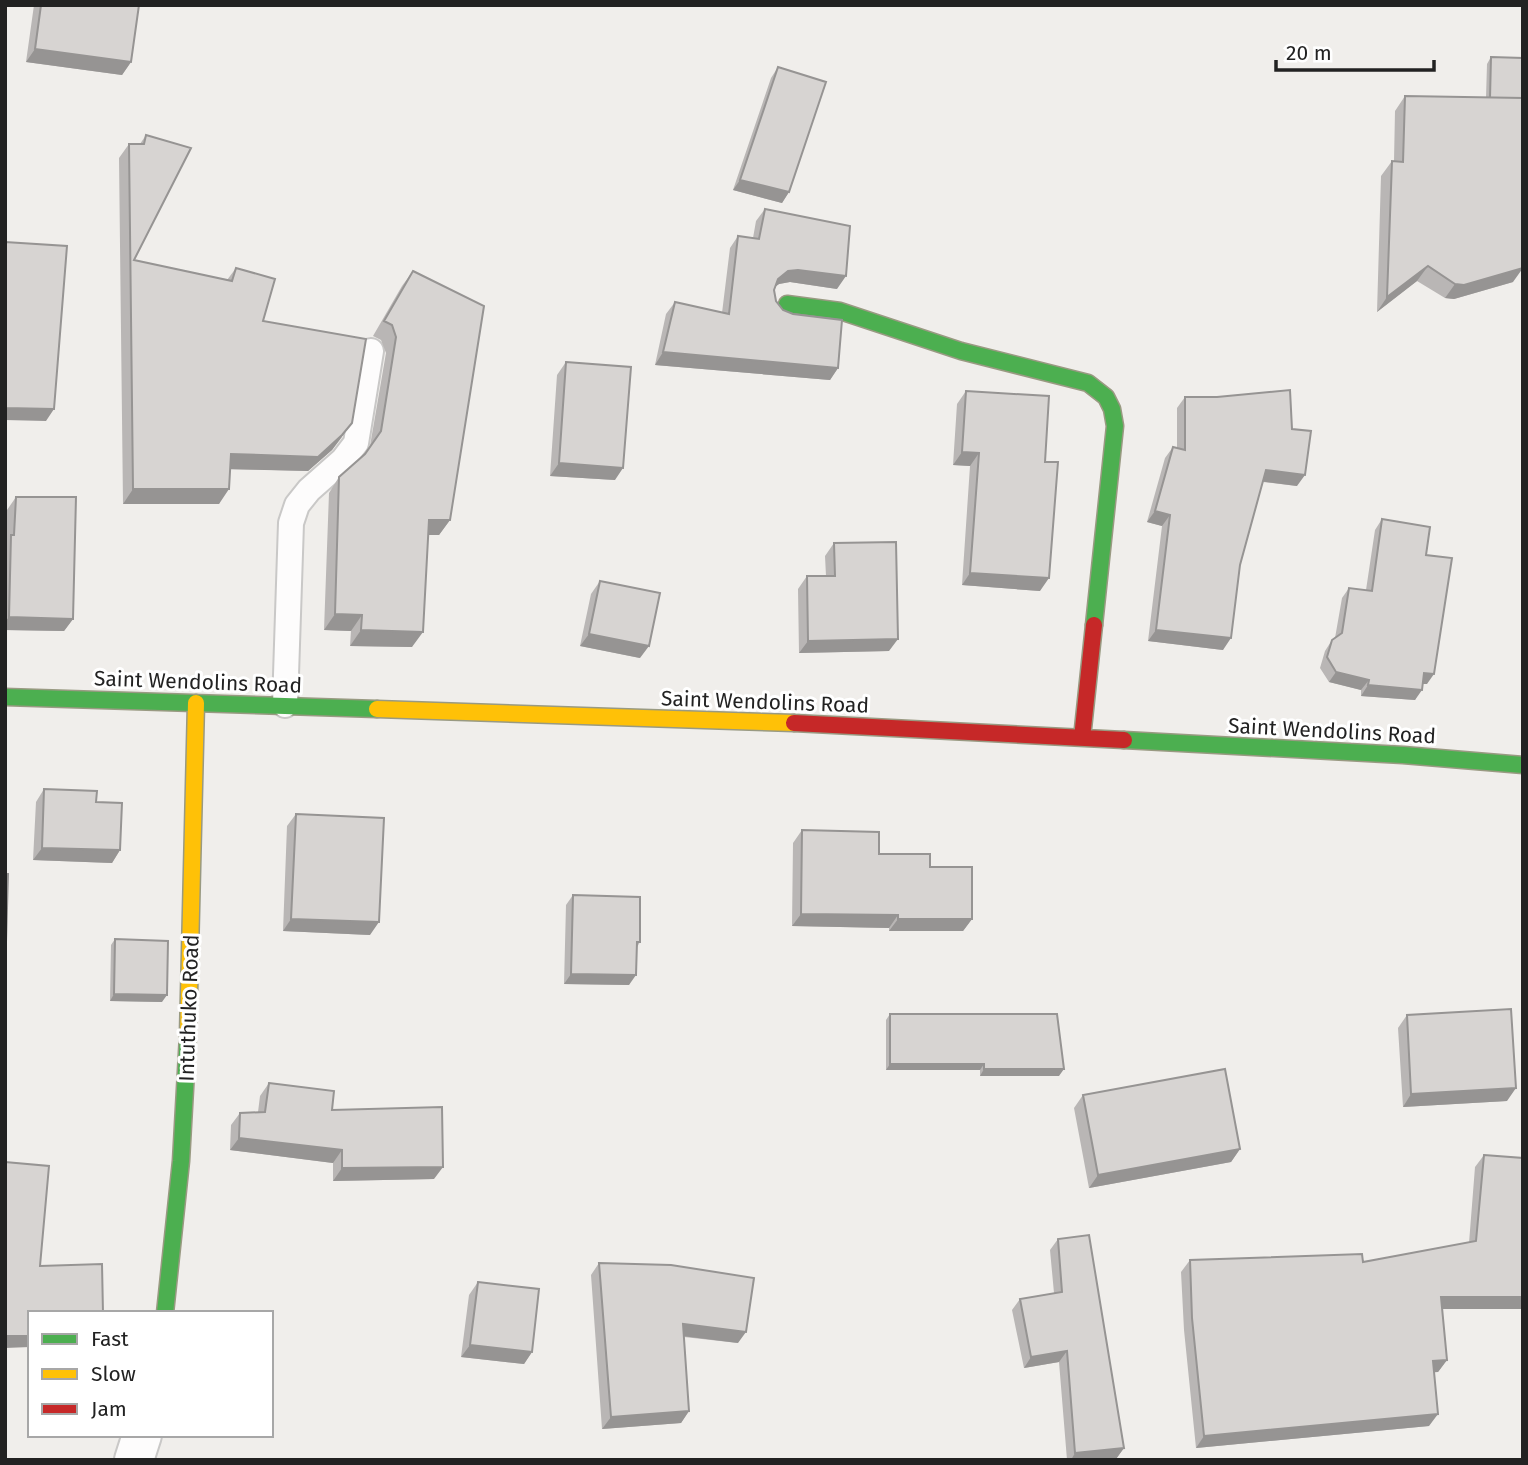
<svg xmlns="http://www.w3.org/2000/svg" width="1528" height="1465" font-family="'Fira Sans',sans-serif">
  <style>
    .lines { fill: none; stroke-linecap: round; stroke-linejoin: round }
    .lane-casing { stroke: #c9c8c7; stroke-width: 28 }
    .street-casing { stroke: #c9c8c7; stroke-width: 42 }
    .fast-casing { stroke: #999a82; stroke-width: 19 }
    .slow-casing { stroke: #999a82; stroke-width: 19 }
    .jam-casing { stroke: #999a82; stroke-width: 19 }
    .lane { stroke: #fdfcfc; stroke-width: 24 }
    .street { stroke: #fdfcfc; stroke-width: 38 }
    .fast { stroke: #4caf50; stroke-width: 16 }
    .slow { stroke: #ffc107; stroke-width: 16 }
    .jam { stroke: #c62828; stroke-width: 16 }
    .wall { fill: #b9b6b5 }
    .shaded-wall { fill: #969493 }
    .building { fill: #d7d4d2; stroke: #969493; stroke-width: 2 }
    .labels { text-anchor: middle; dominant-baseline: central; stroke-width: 6; stroke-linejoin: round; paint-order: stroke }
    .street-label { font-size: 21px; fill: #222; stroke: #fff }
  </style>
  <rect width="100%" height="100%" fill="#f0eeeb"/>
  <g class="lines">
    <g class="lane-casing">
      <path id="lane" d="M285,705L291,523L297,505L309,490L343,460L356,443L371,351"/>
    </g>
    <g class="street-casing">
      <path id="street" d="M134,1460L142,1435"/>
    </g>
    <g class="fast-casing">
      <path id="fast" d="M787,304L840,311L961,351L1088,383L1106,397L1112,409L1115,426L1094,625
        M5,697L377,709
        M1124,740L1403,755L1523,765
        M165,1313L181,1161L188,1035"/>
    </g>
    <g class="slow-casing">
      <path id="slow" d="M377,709L794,723
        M188,1035L196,703"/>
    </g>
    <g class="jam-casing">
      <path id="jam" d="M794,723L1124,740
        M1082,738L1094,625"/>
    </g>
    <use href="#lane" class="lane"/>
    <use href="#street" class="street"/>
    <use href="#fast" class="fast"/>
    <use href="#slow" class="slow"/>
    <use href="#jam" class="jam"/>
  </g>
  <path class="wall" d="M34,5H139L131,62L122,75L26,62Z
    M1491,57L1513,282L1454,299L1445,298L1417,281L1377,312L1381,176L1392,161H1394L1395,111L1405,96L1486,98L1487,64Z
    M778,67L789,192L782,203L733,190L771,78Z
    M146,135L134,260L227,280L236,268L263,321L342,437L332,450L308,471L230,469L219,504H123L119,158L129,144H140Z
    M765,209L837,289L790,282L779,284L775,287L774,290L776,301L783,310L838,368L830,380L655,365L666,314L675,302L722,313L730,248L738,236L753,238L756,221Z
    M413,271L450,520L439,535H428L412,647L350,646L351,631L324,630L329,493L339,477L365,455L370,446L386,353L381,340L373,336L402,286Z
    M566,362L615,480L550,476L557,375Z
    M966,391L1045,462L1040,591L962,585L970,466L953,465L957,404Z
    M1185,397L1292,429L1297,486L1263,482L1240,565L1223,650L1148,641L1162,526L1147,522L1165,458L1173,447L1177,448V408Z
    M16,497L73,619L64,631L5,630V544L7,510Z
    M1382,519L1426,555L1427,684H1423L1415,700L1361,696V690L1329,682L1320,668L1325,651L1332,640L1335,638L1342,598L1349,588L1366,590L1375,530Z
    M834,543L889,651L799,653L798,589L807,576H826L825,556Z
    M600,581L640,658L580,646L591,594Z
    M44,789L96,802L120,850L112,863L33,860L36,802Z
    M296,814L370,935L283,931L287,826Z
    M802,830L879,854L930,867L972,919L963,931H889V928L792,926L793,843Z
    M573,895L640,942L637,947L629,985L564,984L566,905Z
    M115,939L162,1002L110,1001L111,945Z
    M890,1014L1059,1076H980V1070H886V1020Z
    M1407,1015L1507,1101L1403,1107L1398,1028Z
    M269,1083L332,1110L434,1179L333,1181V1163L230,1150L231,1125L240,1113L258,1112L260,1096Z
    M1083,1095L1240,1149L1231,1162L1089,1188L1074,1108Z
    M1484,1155L1523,1309H1442L1447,1360L1438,1372H1434L1429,1426L1196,1448L1184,1330L1181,1272L1190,1260L1363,1262L1469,1243L1475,1167Z
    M1058,1239L1124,1448L1116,1459L1067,1460L1059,1362L1024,1368L1012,1310L1020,1299L1054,1293L1050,1250Z
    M599,1263L738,1343L684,1337L689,1411L681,1423L602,1429L591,1275Z
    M478,1282L532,1352L524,1364L461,1357L469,1295Z"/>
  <path class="shaded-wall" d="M35,49L131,62L122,75L26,62Z
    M740,180L789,192L782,203L733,190Z
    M1428,266L1417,281L1377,312L1387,297Z
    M1523,268L1513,282L1454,299L1445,298L1455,284Z
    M798,270L846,276L837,289L790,282L779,284L769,291L778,279L788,271Z
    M663,352L838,368L830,380L655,365Z
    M5,408L54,409L46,421L5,420Z
    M352,423L332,450L308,471L221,469L231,454Z
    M962,452L979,453L970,466L953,465Z
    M559,463L623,468L615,480L550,476Z
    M1266,470L1305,475L1297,486L1258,481Z
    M133,489H229L219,504H123Z
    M1155,511L1170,515L1162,526L1147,522Z
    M429,520H450L439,535H418Z
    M970,573L1049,578L1040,591L962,585Z
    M335,614L362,615L351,631L324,630Z
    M9,617L73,619L64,631L5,630V622Z
    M361,630L423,632L412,647L350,646Z
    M1156,630L1231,638L1223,650L1148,641Z
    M589,634L649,646L640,658L580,646Z
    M898,639L889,651L799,653L808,641Z
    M1336,672L1369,680L1361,690L1329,682Z
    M1424,673L1434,674L1427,684H1416Z
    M1368,685L1422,690L1415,700L1361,696Z
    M42,848L120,850L112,863L33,860Z
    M801,914L898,915L889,928L792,926Z
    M291,919L379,922L370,935L283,931Z
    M898,919H972L963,931H889Z
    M571,974L636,975L629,985L564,984Z
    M114,994L167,995L162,1002L110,1001Z
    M890,1064H984L980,1070H886Z
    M984,1069H1064L1059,1076H980Z
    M1516,1088L1507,1101L1403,1107L1411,1094Z
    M239,1138L342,1150L333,1163L230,1150Z
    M1240,1149L1231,1162L1089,1188L1098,1175Z
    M443,1167L434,1179L333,1181L342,1168Z
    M1441,1297H1523V1309H1433Z
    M683,1324L746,1332L738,1343L674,1335Z
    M5,1336H30V1347L5,1348Z
    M470,1345L532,1352L524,1364L461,1357Z
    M1067,1351L1059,1362L1024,1368L1031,1357Z
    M1447,1360L1438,1372L1425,1373L1433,1361Z
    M689,1411L681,1423L602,1429L611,1417Z
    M1438,1414L1429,1426L1196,1448L1204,1436Z
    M1124,1448L1116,1459L1071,1460L1075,1453Z"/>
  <path class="building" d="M41,5H139L131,62L35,49Z
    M1491,57L1523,58V98H1490Z
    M778,67L826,82L789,192L740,180Z
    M1405,96L1523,98V268L1464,285L1455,284L1428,266L1387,297L1392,161L1403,162Z
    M146,135L191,148L134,260L232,281L236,268L275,279L263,321L366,339L352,423L342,435L318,457L231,454L229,489H133L129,144H144Z
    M765,209L850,226L846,276L798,270L788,271L778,279L774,290L776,301L783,310L793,314L842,320L838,368L663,352L675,302L729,314L738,236L759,239Z
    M5,242L67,246L54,409L5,408Z
    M413,271L484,306L450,520H429L423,632L361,630L362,615L335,614L339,477L365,454L381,431L396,337L392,325L384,321Z
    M566,362L631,367L623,468L559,463Z
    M1290,390L1292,429L1311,431L1305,475L1266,470L1240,565L1231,638L1156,630L1170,515L1155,511L1173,447L1185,450V397H1217Z
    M966,391L1049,396L1045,462H1058L1049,578L970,573L979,453L962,452Z
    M16,497H76L73,619L9,617L11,535H14Z
    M1382,519L1430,527L1426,555L1452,558L1434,674L1424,673L1422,690L1368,685L1369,680L1336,672L1327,657L1332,640L1342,633L1349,588L1372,591Z
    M896,542L898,639L808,641L807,576H835L834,543Z
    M600,581L660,593L649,646L589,634Z
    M44,789L97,791L96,802L122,803L120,850L42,848Z
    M296,814L384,818L379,922L291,919Z
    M802,830L879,832V854H930V867H972V919H898V915L801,914Z
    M5,874H8L6,942H5Z
    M573,895L640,897V942H637L636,975L571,974Z
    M115,939L168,941L167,995L114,994Z
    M1511,1009L1516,1088L1411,1094L1407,1015Z
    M890,1014H1057L1064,1069H984V1064H890Z
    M1225,1069L1240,1149L1098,1175L1083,1095Z
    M269,1083L334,1091L332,1110L442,1107L443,1167L342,1168V1150L239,1138L240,1113L265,1112Z
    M1484,1155L1523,1158V1297H1441L1447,1360L1433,1361L1438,1414L1204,1436L1192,1318L1190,1260L1362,1254L1363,1262L1476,1241Z
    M5,1162L49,1166L40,1266L102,1264L103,1313H30V1336H5Z
    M1089,1235L1124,1448L1075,1453L1067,1351L1031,1357L1020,1299L1062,1292L1058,1239Z
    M599,1263L671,1265L754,1278L746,1332L683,1324L689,1411L611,1417Z
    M478,1282L539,1289L532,1352L470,1345Z"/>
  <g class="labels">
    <g class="street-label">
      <text transform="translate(198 682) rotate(2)">Saint Wendolins Road</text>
      <text transform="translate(765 702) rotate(2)">Saint Wendolins Road</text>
      <text transform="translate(1332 731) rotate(3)">Saint Wendolins Road</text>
      <text transform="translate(189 1008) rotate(-88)">Intuthuko Road</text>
    </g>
  </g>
  <rect width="1528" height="1465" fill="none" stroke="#222222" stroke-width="14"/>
  <rect x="28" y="1311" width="245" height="126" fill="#ffffff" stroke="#a7a7a7" stroke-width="2"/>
  <rect x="42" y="1334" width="35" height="10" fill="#4caf50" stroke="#a7a7a7" stroke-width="2"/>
  <text x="91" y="1346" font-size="21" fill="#222222">Fast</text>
  <rect x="42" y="1369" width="35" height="10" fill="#ffc107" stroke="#a7a7a7" stroke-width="2"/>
  <text x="91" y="1381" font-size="21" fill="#222222">Slow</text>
  <rect x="42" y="1404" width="35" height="10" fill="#c62828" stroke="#a7a7a7" stroke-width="2"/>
  <text x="91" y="1416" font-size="21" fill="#222222">Jam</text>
  <path d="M1276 60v10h158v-10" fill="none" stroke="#222222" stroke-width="3.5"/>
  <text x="1286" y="60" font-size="21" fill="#222222" stroke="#ffffff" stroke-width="5" paint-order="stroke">20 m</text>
</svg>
